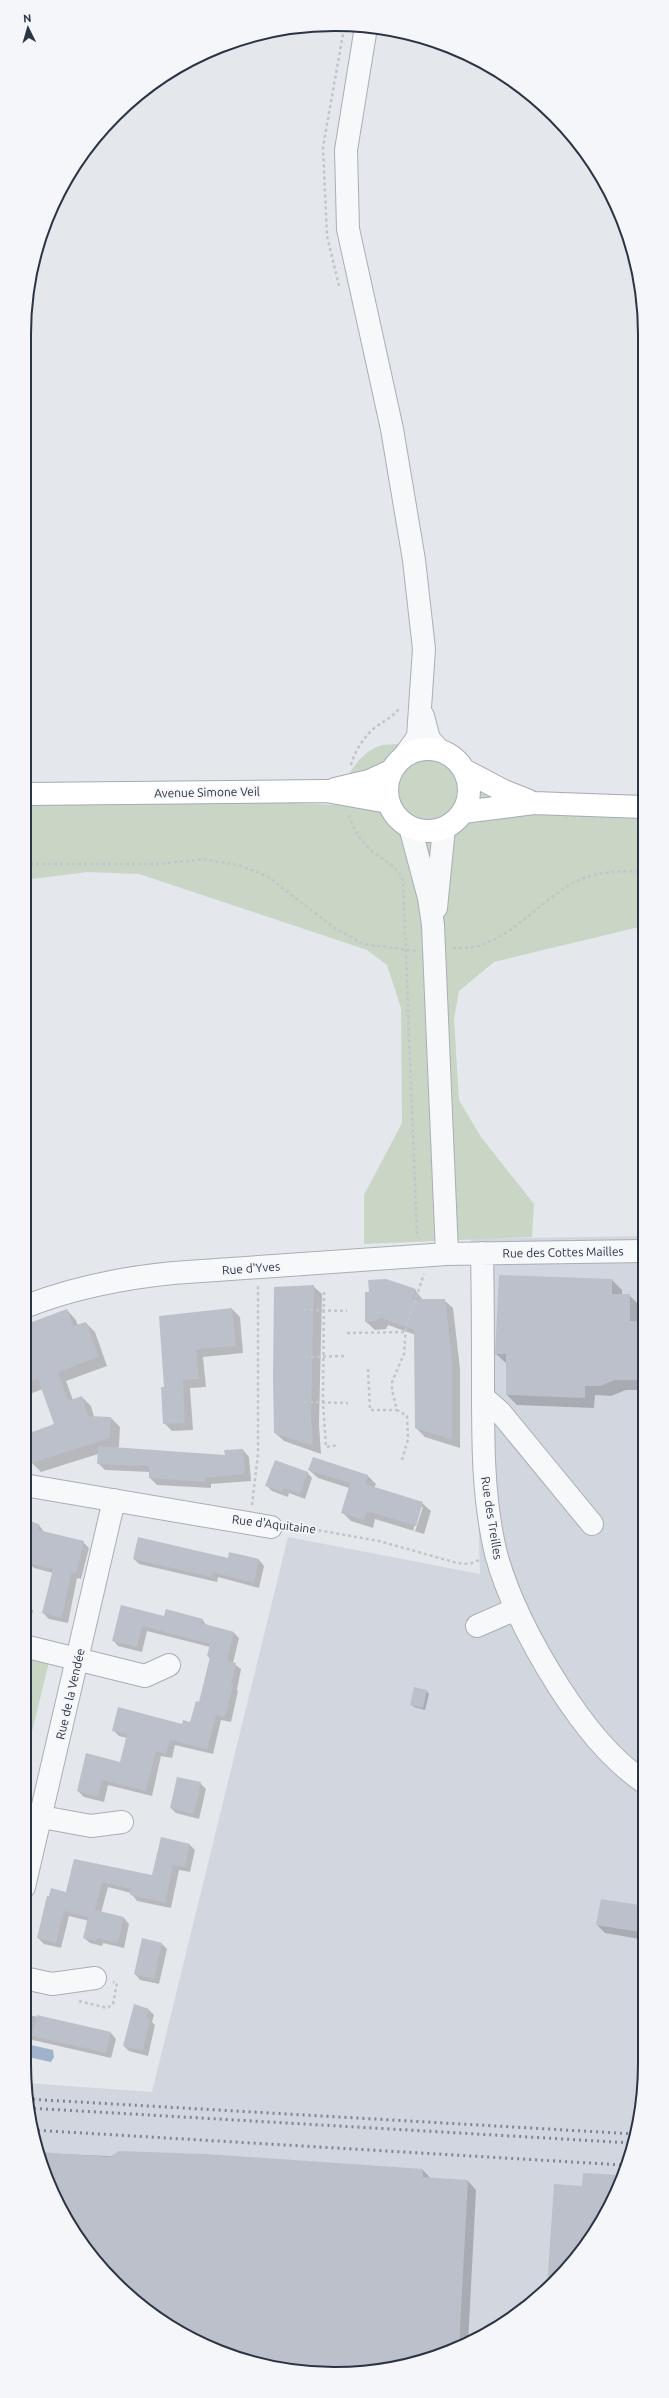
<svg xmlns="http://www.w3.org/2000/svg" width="669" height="2398" font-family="Ubuntu,sans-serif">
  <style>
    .built { fill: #d2d6de }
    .green { fill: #c9d6c5 }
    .water { fill: #9fb4cc }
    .shadow { fill: #0003; fill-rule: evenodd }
    .building { fill: #bbc0ca }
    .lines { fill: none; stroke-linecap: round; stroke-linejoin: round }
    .minor-casing { stroke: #a9aeb7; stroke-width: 24 }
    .major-casing { stroke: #a3abb8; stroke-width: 24 }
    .path { stroke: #c2c5cb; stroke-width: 2.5; stroke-dasharray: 3 3; stroke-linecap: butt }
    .minor { stroke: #f7f8fa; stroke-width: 22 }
    .major { stroke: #fff; stroke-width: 22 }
    .rail { stroke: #7d8696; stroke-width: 3; stroke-dasharray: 2 4; stroke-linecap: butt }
    .labels { text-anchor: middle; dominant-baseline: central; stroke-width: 3.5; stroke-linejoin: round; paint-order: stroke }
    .street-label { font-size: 12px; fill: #2b3445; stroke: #f4f6f9 }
    .rim { fill: none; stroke: #2b3445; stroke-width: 2 }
  </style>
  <rect width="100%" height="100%" fill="#e4e7ec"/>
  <path class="built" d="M644,1236L645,2064L639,2124L603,2219L568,2268L524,2310L472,2342L415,2363L314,2373L254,2363L197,2342L145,2310L101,2268L48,2182L30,2124L26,2083L152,2092L288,1537L480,1574L471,1239Z"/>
  <path class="green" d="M408,744L457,761L488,793L643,813V926L494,962L459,991L454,1019L459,1100L481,1137L534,1204L532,1237L364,1244V1195L402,1123L401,1008L387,965L367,950L139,874L87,872L24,880V785L333,805C342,785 358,750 383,745C391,744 400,744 408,744Z
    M24,1656L49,1662L25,1760L24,1759Z"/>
  <path class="water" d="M31,2045L53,2050L54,2057L51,2062L28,2057Z"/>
  <path class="shadow" d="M500,1277L612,1280L622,1290V1295H629L639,1305L640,1322H644V1390H626L611,1396L595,1395L594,1408L517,1405L507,1395V1364L496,1354Z
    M313,1286L322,1294L319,1425L321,1454L284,1441L275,1433Z
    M415,1290L423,1300H444L453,1308L460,1369V1448L425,1437L416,1428V1335L388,1325L386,1329L375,1330L366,1322Z
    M232,1309L240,1317L243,1353L203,1357L206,1387L190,1388L193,1430L172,1431L164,1423L165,1388L160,1317Z
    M67,1310L76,1320L78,1326L86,1323L95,1332L107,1366L66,1381L73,1400L82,1397L91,1406L94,1417L111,1418L120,1427L119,1447L114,1449L226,1456L243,1450L249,1457L251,1481L211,1484V1488L157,1485L150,1478V1472L105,1470L98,1463V1454L41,1472L32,1463L24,1436L55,1425L43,1389L24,1396V1326Z
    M309,1470L367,1475L376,1484L374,1488L422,1503L431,1511L424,1534L375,1519L373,1528L351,1521L342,1512L349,1488L318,1478ZM420,1507H423L415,1531H413Z
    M307,1472L312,1478L305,1499L289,1493L288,1497L272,1491L267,1486Z
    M24,1518L39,1525L44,1532L83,1542L89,1548L81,1579L77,1578L68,1623L49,1619L43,1613L53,1573L34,1568L28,1562L32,1549L24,1547Z
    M230,1553L259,1560L264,1566L259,1588L218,1577L217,1582L139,1564L134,1559H229Z
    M24,1604L33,1610L29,1629L24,1628Z
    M121,1606L165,1617L202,1619L207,1626L234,1633L239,1638L233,1663L241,1669L237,1690L238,1691L231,1722L221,1720L213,1754L175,1745L172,1758L161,1756L152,1796L108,1785L104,1802L84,1797L78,1791L121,1763L127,1738L119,1736L113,1730L191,1723L200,1703L210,1659L208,1656L210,1647L147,1631L142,1652L118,1646L113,1640Z
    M427,1691L429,1694L425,1710L414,1707L411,1704Z
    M24,1770L30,1775L24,1799Z
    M200,1783L206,1789L199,1819L176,1813L171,1808Z
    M190,1845L195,1850L190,1872L179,1870L171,1908L137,1901L131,1893L108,1887L101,1913L124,1918L129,1924L124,1948L103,1943L102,1946L90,1943L84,1938L89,1921L69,1916L61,1948L44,1944L38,1938L66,1893L74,1860L153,1876Z
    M645,1907V1940L605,1933L597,1925Z
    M162,1944L167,1949L159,1984L140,1980L135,1974Z
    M149,2010L154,2015L152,2022L155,2025L148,2056L129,2051L124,2046Z
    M24,2014L111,2033L116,2039L111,2058L24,2038Z
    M39,2153L423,2170L431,2179L468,2181L476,2190L468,2344L415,2363L314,2373L254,2363L197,2342L145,2310L101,2268L48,2182Z
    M619,2176L603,2219L568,2268L548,2287L583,2187Z"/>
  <path class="building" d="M499,1275L612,1279V1294H630V1321H644V1380H615L600,1386H585V1398L506,1395V1354H495Z
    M386,1279L416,1289L412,1299H445L452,1360V1440L415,1428L414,1330L379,1317L377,1321L365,1322V1292H369L368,1280Z
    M314,1285L311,1416L313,1446L274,1433L273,1378L274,1287Z
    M232,1308L236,1346L196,1349L199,1379L183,1380L185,1423L163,1424L161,1387H164L159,1316Z
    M67,1309L73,1326L86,1322L99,1357L58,1372L68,1401L82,1396L88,1416L111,1417L110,1438L31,1463L24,1445V1435L54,1424L38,1379L24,1384V1325Z
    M98,1446L225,1455L224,1450L243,1449L245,1474L205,1478V1482L149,1478V1466L97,1464Z
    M313,1457L368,1475L365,1484L423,1502L416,1526L367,1511L364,1520L341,1513L350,1483L308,1470Z
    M275,1460L308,1472L300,1494L284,1488L282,1492L265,1486Z
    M24,1521L39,1524L38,1530L84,1541L76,1574L71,1573L62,1618L42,1613L53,1569L27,1563L31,1545L24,1543Z
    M138,1537L228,1558L229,1552L259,1559L254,1583L213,1572L212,1577L133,1559Z
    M121,1605L164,1616L166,1609L203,1619L201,1623L234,1632L227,1661L236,1663L231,1685H233L225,1717L216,1715L207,1749L170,1740L166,1754L156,1751L146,1791L102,1780L98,1797L77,1791L86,1753L120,1762L127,1734L112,1731L118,1707L182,1724L183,1720L190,1722L196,1701L199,1702L210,1657L207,1656L210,1644L142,1626L137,1647L112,1641Z
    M414,1687L427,1690L423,1708L410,1705Z
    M177,1777L201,1782L194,1814L170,1808Z
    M161,1837L190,1844L185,1867L173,1865L165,1903L130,1895L131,1889L102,1882L95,1910L124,1917L118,1943L97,1938L96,1941L83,1938L88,1917L64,1911L56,1943L37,1938L47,1896H49L51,1888L66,1892L74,1859L152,1875Z
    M601,1899L645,1906V1933L596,1925Z
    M142,1938L162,1943L154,1979L134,1974Z
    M134,2004L149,2009L147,2017L150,2019L143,2051L123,2046Z
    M37,2015L111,2032L106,2053L32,2036Z
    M119,2151L205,2154L423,2169V2177L468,2180L459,2347L415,2363L314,2373L254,2363L197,2342L145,2310L101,2268L48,2182L39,2152L110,2157Z
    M583,2173L620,2175L603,2219L568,2268L547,2288L554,2184L582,2186Z"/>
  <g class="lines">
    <g class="minor-casing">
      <path id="minor" d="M366,27L346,150L348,229L392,429L414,560L424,649L418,737L405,755
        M423,716L429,739L439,750
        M410,827L429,898L433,925L447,1254
        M436,908L444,828
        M482,1253C483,1298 483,1343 483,1389C483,1444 483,1500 496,1554C509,1601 533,1646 559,1687C583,1724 609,1758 645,1783
        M24,1307C72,1288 122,1278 173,1273L447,1254L644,1251
        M483,1397L500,1412L592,1524
        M24,1485L271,1527
        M477,1626L516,1609
        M24,1646L145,1676L169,1665
        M42,1817L91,1826L122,1822
        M24,1887L114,1500
        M24,1978L52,1984L95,1978"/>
    </g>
    <g class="major-casing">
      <path id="major" d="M387 790a41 41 0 1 1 82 0a41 41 0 1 1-82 0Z
        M464,770L504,791L529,801
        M335,789L369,781L391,771
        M24,794L326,791L388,802
        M463,812L534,803L643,807"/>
    </g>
    <path class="path" d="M339,286L327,236L323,147L343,34
      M351,765C355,750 365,735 377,726C386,720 393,716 400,708
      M349,815C354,830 360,841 372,851C385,862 396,864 403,880L417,1238
      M24,864H160L203,859L238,865L267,876L332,926L363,944L416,951
      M453,948C460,948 467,948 474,947C508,940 540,903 569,885C592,872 618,870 643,872
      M324,1292L323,1402L326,1447L339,1445
      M304,1310L347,1311
      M347,1333L405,1332
      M305,1357L347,1356
      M368,1369L370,1410H397
      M304,1402L348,1403
      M402,1460L408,1439L407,1416L397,1410L392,1390V1382L404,1354L406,1326L424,1274
      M252,1505L258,1454V1286
      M289,1525L379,1541L457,1563L469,1564L479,1560
      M79,2001L107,2008L113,2004L117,1983L113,1982"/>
    <use href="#minor" class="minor"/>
    <use href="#major" class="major"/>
    <path class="rail" d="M27,2099L635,2134
      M28,2108L632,2143
      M32,2130L623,2165"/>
  </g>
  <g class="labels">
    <g class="street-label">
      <text transform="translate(207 792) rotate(-1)">Avenue Simone Veil</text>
      <text transform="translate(563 1252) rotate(-1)">Rue des Cottes Mailles</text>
      <text transform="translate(251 1268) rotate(-4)">Rue d'Yves</text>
      <text transform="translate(492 1518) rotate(81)">Rue des Treilles</text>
      <text transform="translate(274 1524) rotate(7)">Rue d'Aquitaine</text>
      <text transform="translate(70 1694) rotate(-77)">Rue de la Vendée</text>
    </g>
  </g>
  <path d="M0 0H669V2398H0ZM334 31H335A303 303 0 0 1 638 334V2064A303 303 0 0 1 335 2367H334A303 303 0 0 1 31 2064V334A303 303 0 0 1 334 31Z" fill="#f4f6f9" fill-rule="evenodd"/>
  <path class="rim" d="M334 31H335A303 303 0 0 1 638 334V2064A303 303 0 0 1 335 2367H334A303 303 0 0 1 31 2064V334A303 303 0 0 1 334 31Z"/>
  <g transform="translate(28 28) rotate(355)" stroke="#f4f6f9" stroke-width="3" paint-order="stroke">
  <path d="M0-3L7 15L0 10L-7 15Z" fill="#2b3445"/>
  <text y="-6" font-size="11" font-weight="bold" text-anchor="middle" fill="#2b3445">N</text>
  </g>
</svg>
